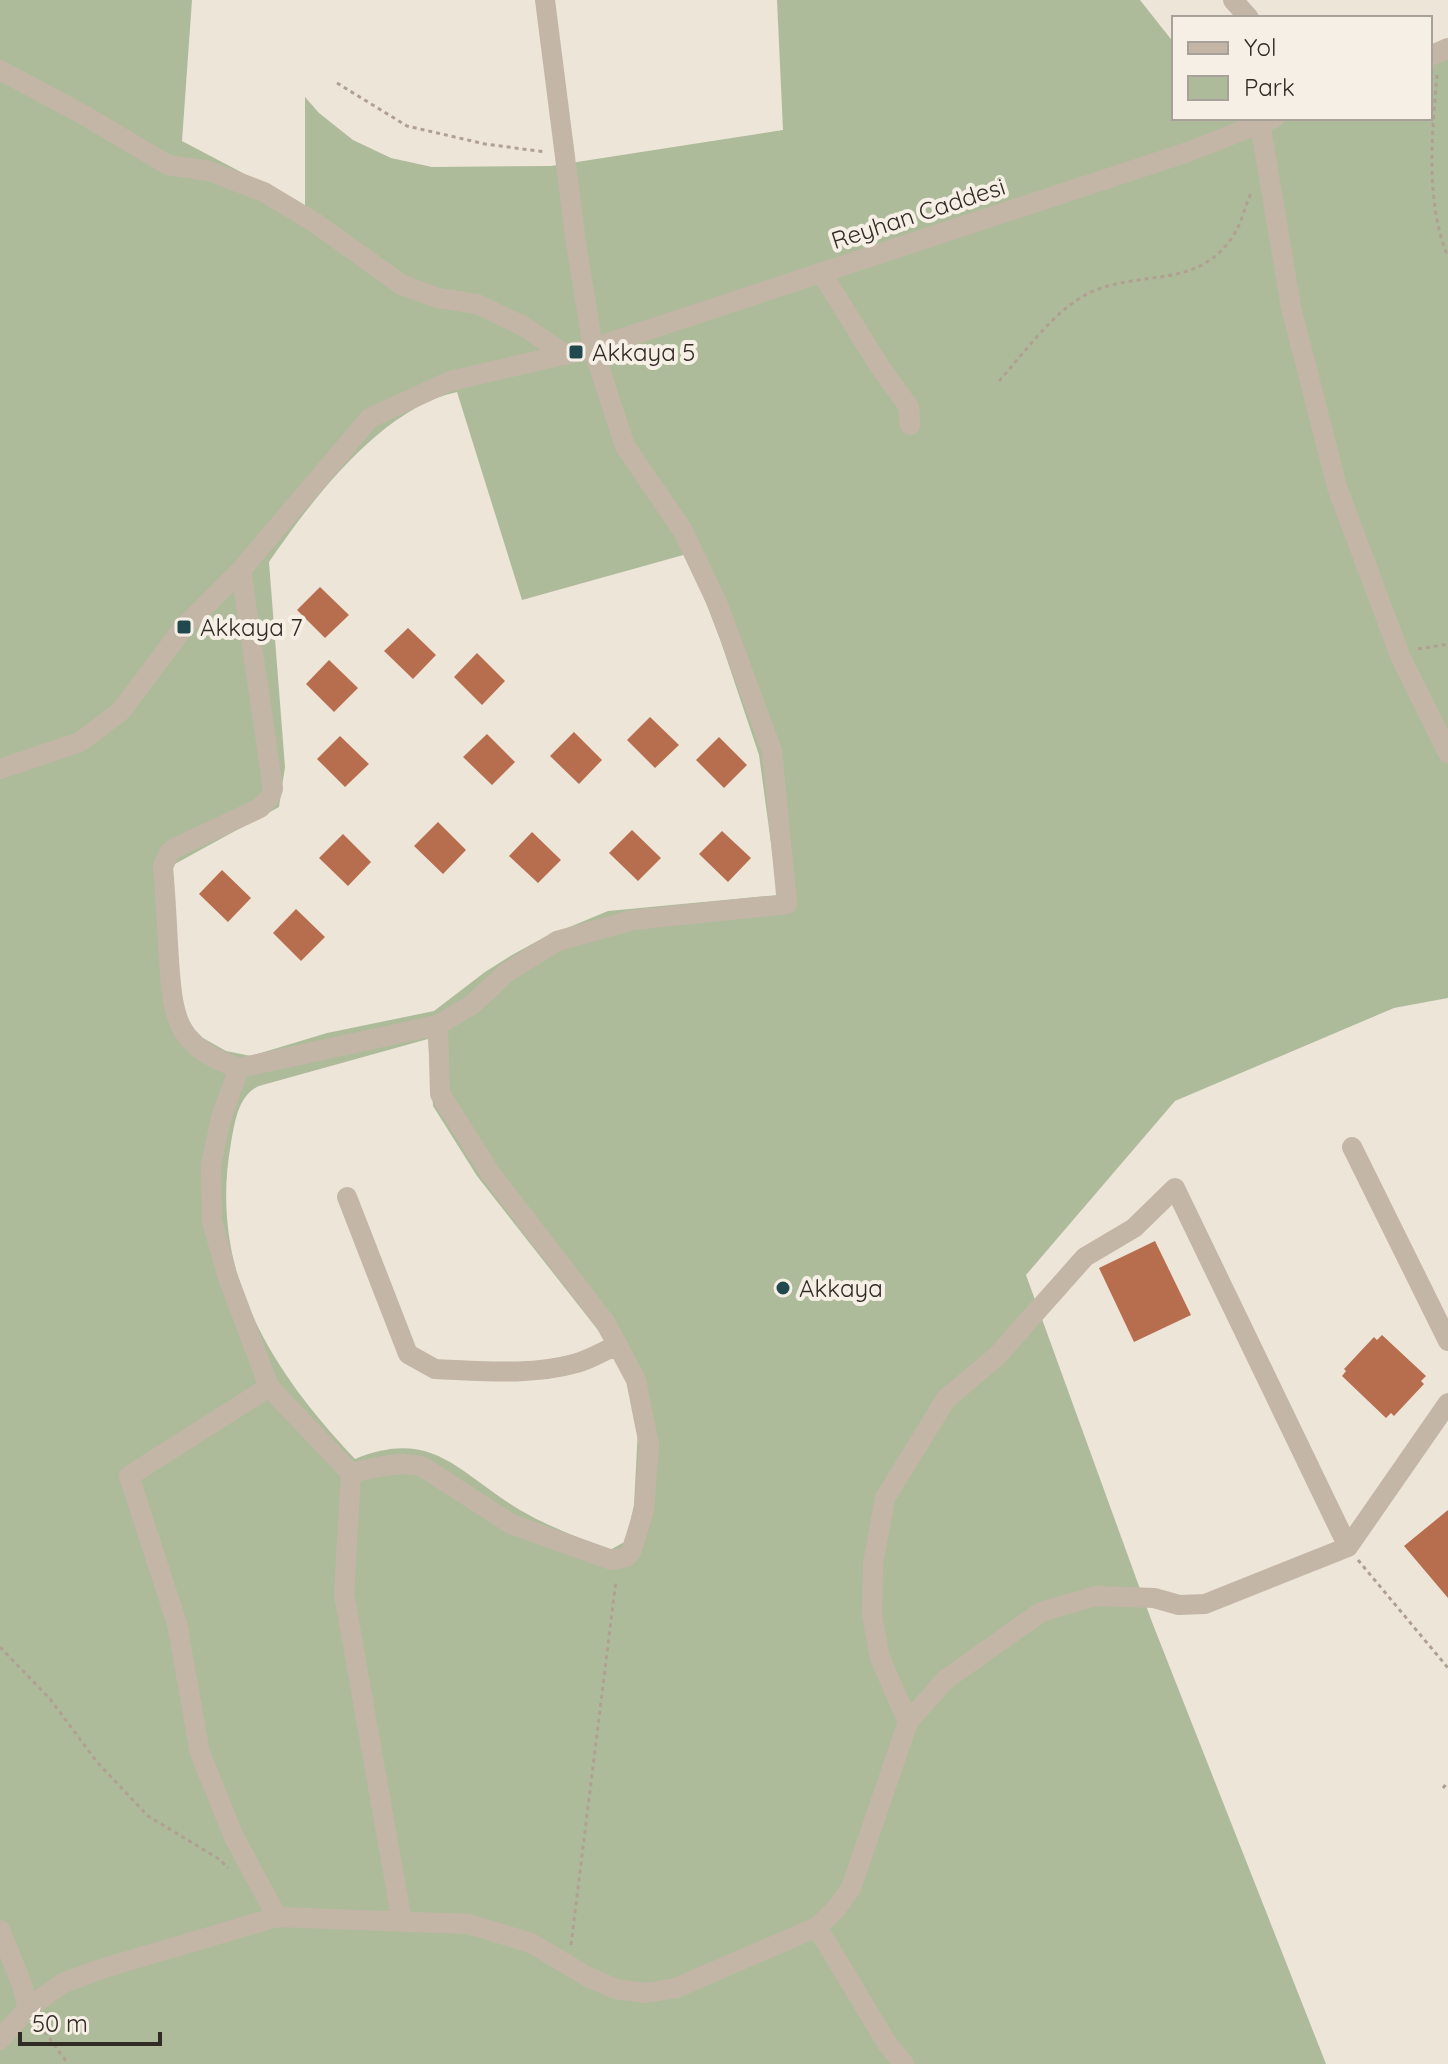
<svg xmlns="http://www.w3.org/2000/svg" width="1448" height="2064" font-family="Quicksand,sans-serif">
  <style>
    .green { fill: #aebb9b; fill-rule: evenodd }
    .building { fill: #b76e4e }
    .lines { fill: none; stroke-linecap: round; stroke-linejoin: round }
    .path { stroke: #b0a091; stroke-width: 3; stroke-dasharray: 4 4; stroke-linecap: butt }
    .minor { stroke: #c4b6a7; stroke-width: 20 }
    .poi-dot { fill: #21484e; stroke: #f6efe5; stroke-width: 3 }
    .labels { text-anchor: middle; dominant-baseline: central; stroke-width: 8; stroke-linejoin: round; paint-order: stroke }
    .street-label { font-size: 24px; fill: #312b26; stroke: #f6efe5 }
    .poi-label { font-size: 24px; fill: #312b26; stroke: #f6efe5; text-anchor: start }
  </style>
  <rect width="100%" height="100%" fill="#eee5d9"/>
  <path class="green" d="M0,0H192L182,141L305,206V97L319,113L353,140L391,158L432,167L551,166L783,130L777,0H1140L1174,43V118H1430V48L1448,43V998L1394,1008L1175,1101L1026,1275L1152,1622L1326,2064H0ZM457,392L522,600L687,554L720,639L759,755L778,895L608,911L543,938L512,955L485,972L434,1011L327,1033L251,1056L226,1051L203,1038L194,1029L175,998L173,865L279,807L285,767L269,562C311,501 381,408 457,392ZM428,1039L433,1106L477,1176L605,1339L632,1394L638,1429L634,1505L626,1541L610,1550C580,1538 549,1527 520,1510C459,1474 434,1427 355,1459C270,1369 208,1271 231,1143C235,1122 238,1095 259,1086Z"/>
  <path class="building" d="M320,587L349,615L325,638L297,610Z
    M408,628L436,655L413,679L384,651Z
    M477,653L505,681L482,705L454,677Z
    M329,660L358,688L334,712L306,684Z
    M650,717L679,745L655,768L627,740Z
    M574,732L602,760L579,784L550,756Z
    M487,734L515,762L492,785L463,757Z
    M340,736L369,764L345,787L317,759Z
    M719,737L747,765L724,788L696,760Z
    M438,822L466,850L443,874L414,846Z
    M632,830L661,858L638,881L609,853Z
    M722,831L751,858L728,882L699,854Z
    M532,832L561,860L538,883L509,856Z
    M343,834L371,862L348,886L319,858Z
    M222,870L251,898L228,922L199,894Z
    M296,909L325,937L301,961L273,933Z
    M1155,1241L1191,1315L1134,1342L1099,1268Z
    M1382,1335L1426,1376L1421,1381L1424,1384L1394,1416L1391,1413L1386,1418L1342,1376L1346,1371L1344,1369L1374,1337L1377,1340Z
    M1448,1510V1598L1404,1546Z"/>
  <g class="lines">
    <path class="path" d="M1437,75C1432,134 1425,201 1448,257
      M337,83L407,126L485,144L546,152
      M999,381C1025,352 1056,308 1091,292C1144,269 1197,290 1233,236C1242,223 1245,205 1252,191
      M1418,649L1448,644
      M1358,1560L1448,1668
      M0,1647L50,1699L97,1762L148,1816L219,1859L228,1868
      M1443,1788L1448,1782
      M571,1945L616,1580
      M40,2025L68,2064"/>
    <path class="minor" d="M1233,0L1249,18
      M1430,56L1448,48
      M0,70L82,114L168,165L209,171L264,192L314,222L402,285L438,298L477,304L523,326L566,355
      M1260,123L1291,307L1337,487L1401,658L1448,753
      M821,272L880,367L909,407L910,425
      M241,570L273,789L270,797L260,808L175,848L169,853L163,867C166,898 167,929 169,960C173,1020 177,1047 239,1068L438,1025L473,1004L506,973L557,941L633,920L787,904L772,751L718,605L683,531L625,446L593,348L576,243L545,0
      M0,769L80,742L121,711L184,627L241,570L370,418L450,381L593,348L1188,152L1274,118
      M239,1068L221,1118L211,1165L212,1221L227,1275L269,1387L351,1473L344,1594L402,1922
      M1352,1147L1448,1341
      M347,1197L408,1354L435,1369C483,1371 531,1376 577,1363C591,1359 604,1351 617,1345
      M269,1387L129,1476L177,1624L200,1753L234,1837L277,1917
      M351,1473C375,1468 400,1460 423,1467L511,1524L612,1560L626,1557L631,1552L644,1510L649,1445L636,1380L605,1322L491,1174L440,1094L438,1025
      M908,1722L880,1658L872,1615L873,1564L885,1498L946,1399L997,1356L1085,1257L1134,1228L1175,1188L1348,1547
      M817,1927L888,2045L904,2064
      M0,1930L21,1982L28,2008
      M0,2040L28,2008L63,1983L104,1968L277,1917L468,1924L531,1943L588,1977L616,1989L646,1993L676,1988L817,1927L836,1909L851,1888L908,1722L945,1680L1041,1612L1096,1596L1154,1598L1179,1605L1205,1604L1348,1547L1448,1403"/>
  </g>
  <g class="poi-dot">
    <rect x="568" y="344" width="16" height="16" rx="4"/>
    <rect x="176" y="619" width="16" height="16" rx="4"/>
    <circle cx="783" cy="1288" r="8"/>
  </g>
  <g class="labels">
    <g class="street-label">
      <text transform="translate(918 213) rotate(-18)">Reyhan Caddesi</text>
    </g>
    <g class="poi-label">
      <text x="592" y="352">Akkaya 5</text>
      <text x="200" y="627">Akkaya 7</text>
      <text x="799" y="1288">Akkaya</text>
    </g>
  </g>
  <rect x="1172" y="16" width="260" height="104" fill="#f6efe5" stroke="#a7a199" stroke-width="2"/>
  <rect x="1188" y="42" width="40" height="12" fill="#c4b6a7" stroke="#a7a199" stroke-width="2"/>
  <text x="1244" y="56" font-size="24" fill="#312b26">Yol</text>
  <rect x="1188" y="76" width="40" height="24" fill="#aebb9b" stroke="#a7a199" stroke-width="2"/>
  <text x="1244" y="96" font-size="24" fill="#312b26">Park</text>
  <path d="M20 2032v12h140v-12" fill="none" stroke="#312b26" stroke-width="4"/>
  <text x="32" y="2032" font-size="24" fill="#312b26" stroke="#f6efe5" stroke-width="6" paint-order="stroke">50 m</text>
</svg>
